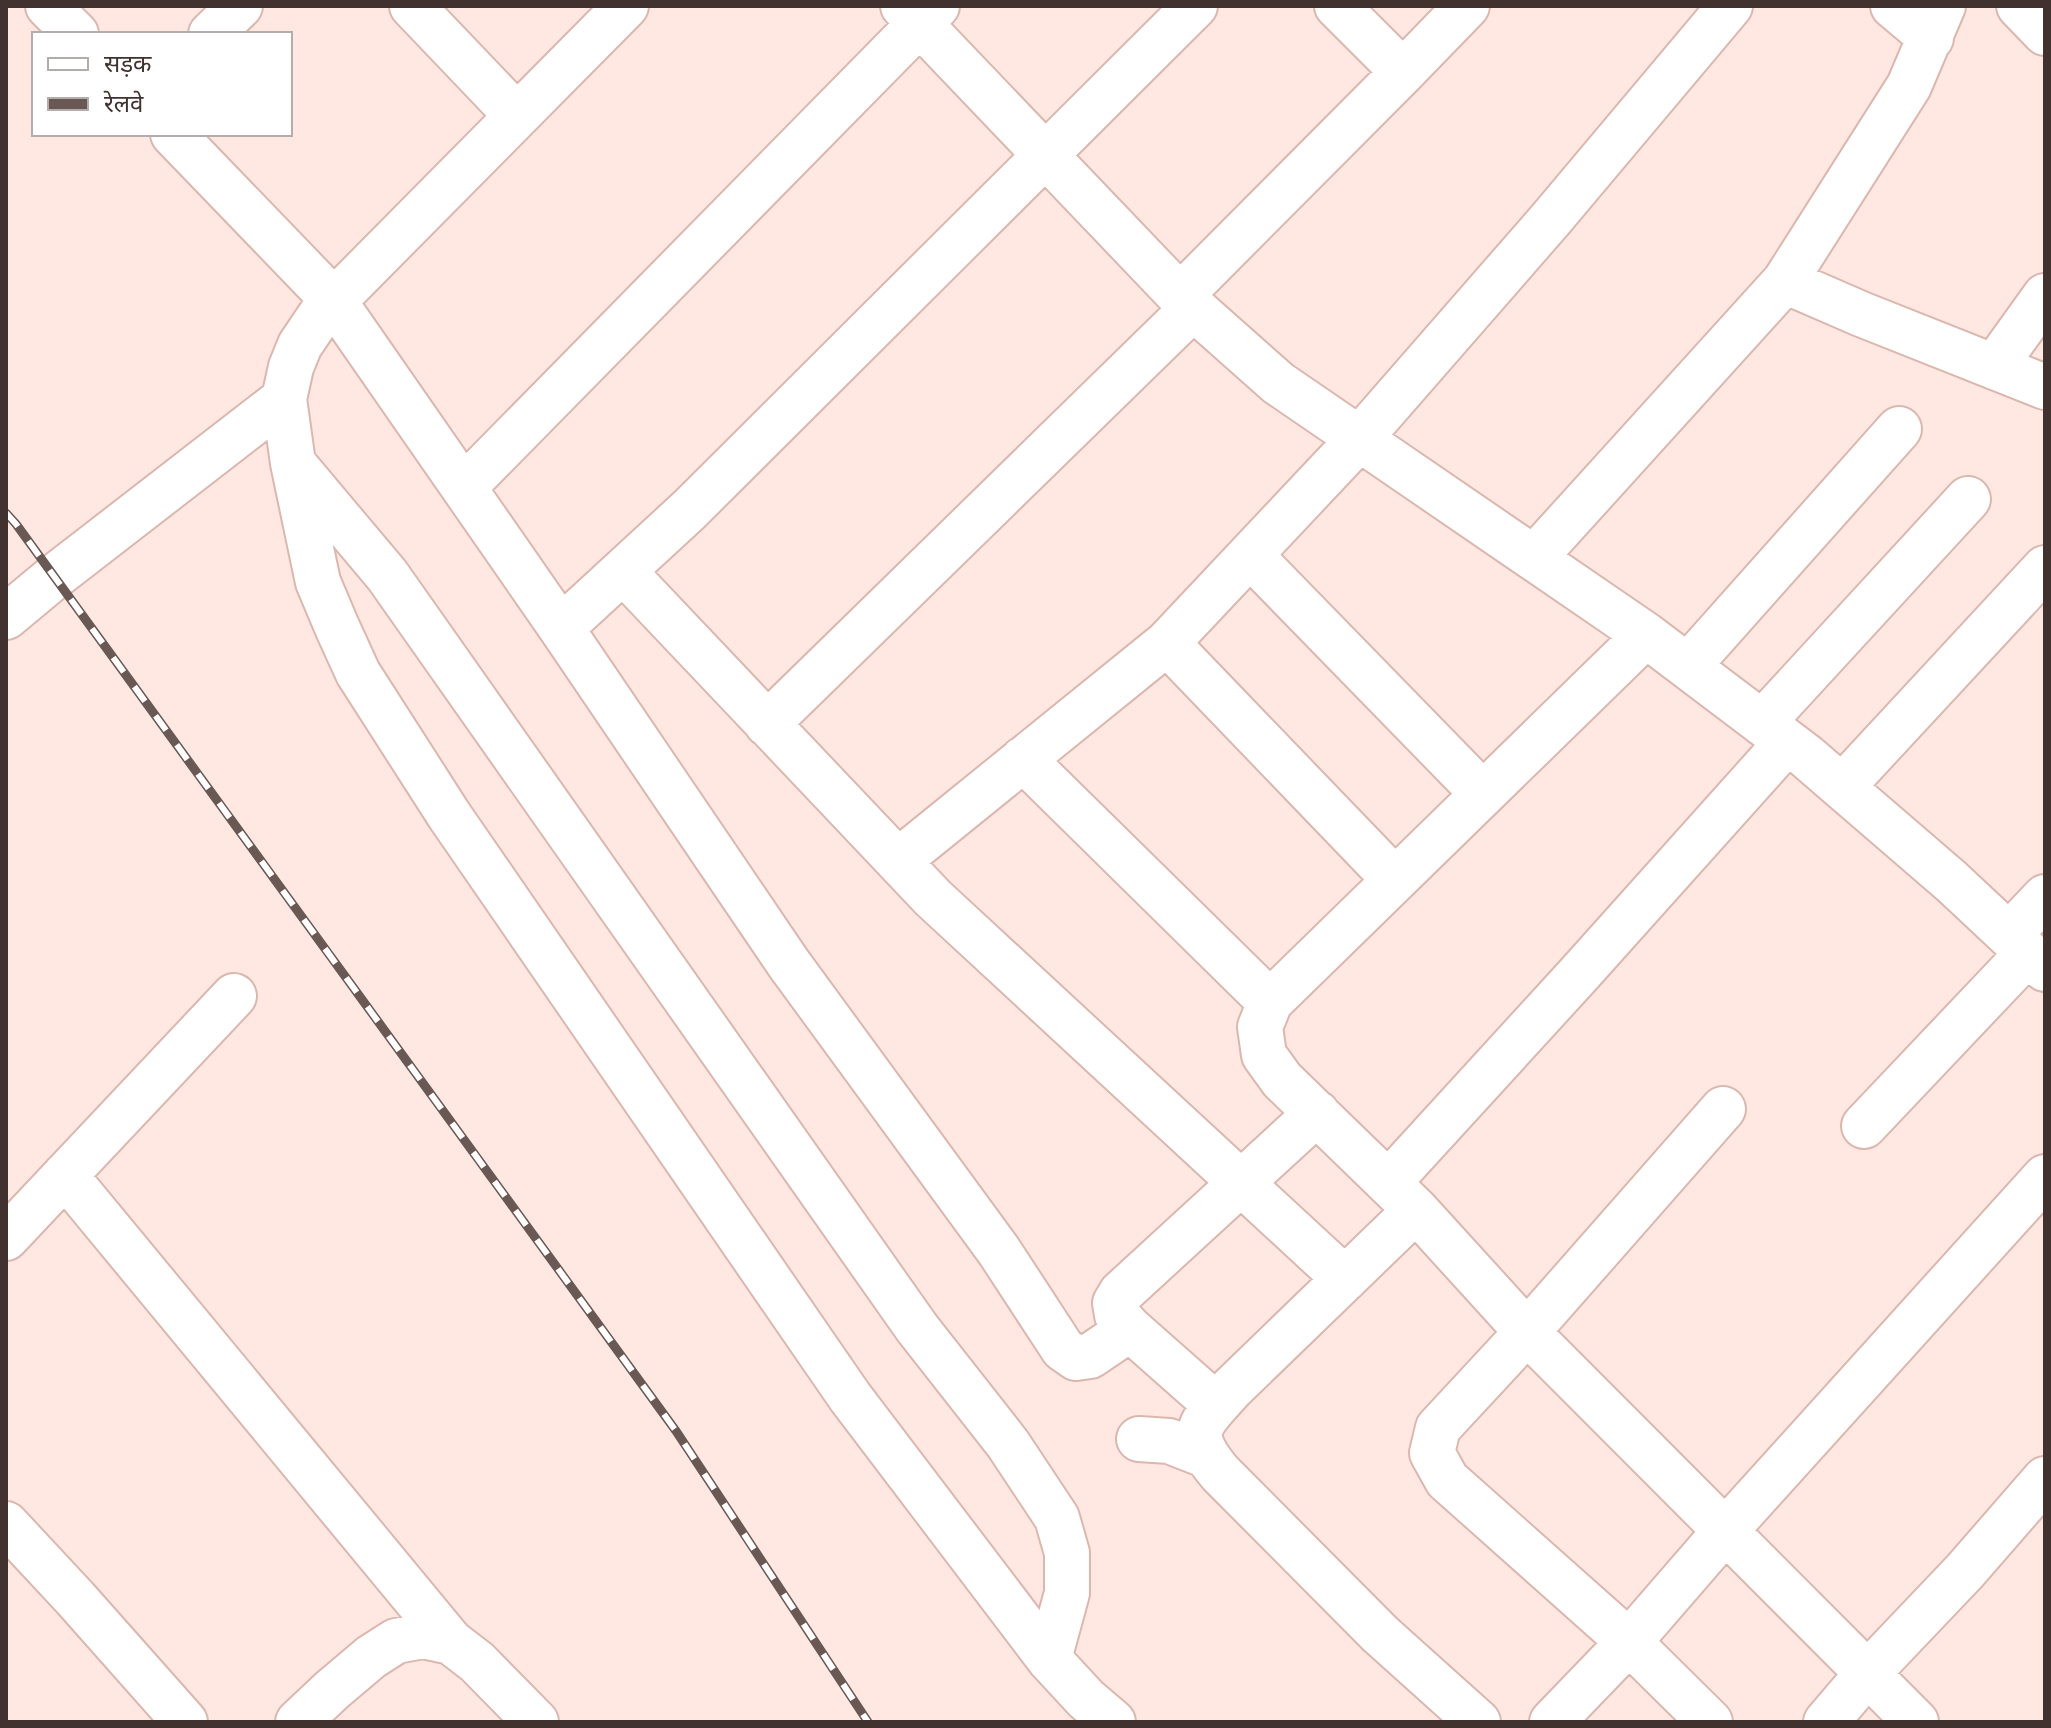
<svg xmlns="http://www.w3.org/2000/svg" width="2051" height="1728" font-family="'PT Serif','Noto Sans Devanagari',serif">
  <style>
    .lines { fill: none; stroke-linecap: round; stroke-linejoin: round }
    .minor-casing { stroke: #dbb7ae; stroke-width: 48 }
    .minor { stroke: #fff; stroke-width: 44 }
    .rail-casing { stroke: #695854; stroke-width: 9 }
    .rail { stroke: #fff; stroke-width: 6; stroke-dasharray: 18; stroke-linecap: butt }
  </style>
  <rect width="100%" height="100%" fill="#ffe8e2"/>
  <g class="lines">
    <g class="minor-casing">
      <path id="minor" d="M48,6L76,34
        M412,6L517,116
        M626,6L321,314L300,345L291,367L284,399L293,463L318,582L337,627L358,673L449,815L850,1397L1049,1659L1086,1699L1113,1722
        M903,6L1180,296L1278,383L1646,635L1806,756L1951,881L2045,969
        M1337,6L1403,72
        M1893,6L1931,38
        M2019,6L2045,33
        M211,34L240,6
        M173,134L334,301L561,628L789,964L999,1251L1063,1349L1076,1358L1090,1356L1130,1329L1216,1405
        M1785,281L1861,314L2045,387
        M1180,296L1403,72L1467,6
        M1994,367L2045,296
        M297,468L387,575L917,1328L1008,1444L1057,1518L1067,1553V1593L1049,1659
        M464,487L937,6
        M1250,555L1483,794
        M1534,558L1785,281L1909,86L1943,6
        M623,571L933,898L1345,1279
        M6,617L54,577L284,399
        M561,628L689,510L1195,6
        M1646,635L1270,1002L1260,1027L1264,1055L1282,1080L1416,1210L1527,1332L1916,1722
        M1167,643L1395,880
        M1688,666L1899,429
        M1762,723L1968,499
        M767,724L1193,308
        M1023,759L1270,1002
        M1842,787L2045,568
        M898,861L1167,643L1360,438L1551,219L1730,6
        M2009,935L2045,897
        M1864,1126L2028,953
        M65,1175L451,1642
        M1388,1183L1580,973L1787,742
        M1416,1210L1232,1388C1200,1424 1185,1431 1220,1473L1380,1634L1478,1722
        M6,1238L234,996
        M1130,1329L1117,1315L1115,1303L1121,1293L1317,1113
        M1139,1439L1169,1441L1205,1455
        M6,1524L75,1598L185,1722
        M298,1722L332,1690L371,1657L396,1641L423,1636L451,1642L477,1662L536,1722
        M1552,1722L1629,1642L1726,1530L2045,1177
        M1710,1722L1629,1642L1447,1480L1432,1453L1438,1428L1527,1332L1723,1109
        M1826,1722L1867,1674L1965,1571L2045,1479"/>
    </g>
    <use href="#minor" class="minor"/>
    <g class="rail-casing">
      <path id="rail" d="M6,513L16,524L676,1431L868,1722"/>
    </g>
    <use href="#rail" class="rail"/>
  </g>
  <rect width="2051" height="1728" fill="none" stroke="#41322f" stroke-width="16"/>
  <rect x="32" y="32" width="260" height="104" fill="#ffffff" stroke="#b3adac" stroke-width="2"/>
  <rect x="48" y="58" width="40" height="12" fill="#ffffff" stroke="#b3adac" stroke-width="2"/>
  <text x="104" y="72" font-size="24" fill="#41322f">सड़क</text>
  <rect x="48" y="98" width="40" height="12" fill="#695854" stroke="#b3adac" stroke-width="2"/>
  <text x="104" y="112" font-size="24" fill="#41322f">रेलवे</text>
</svg>
